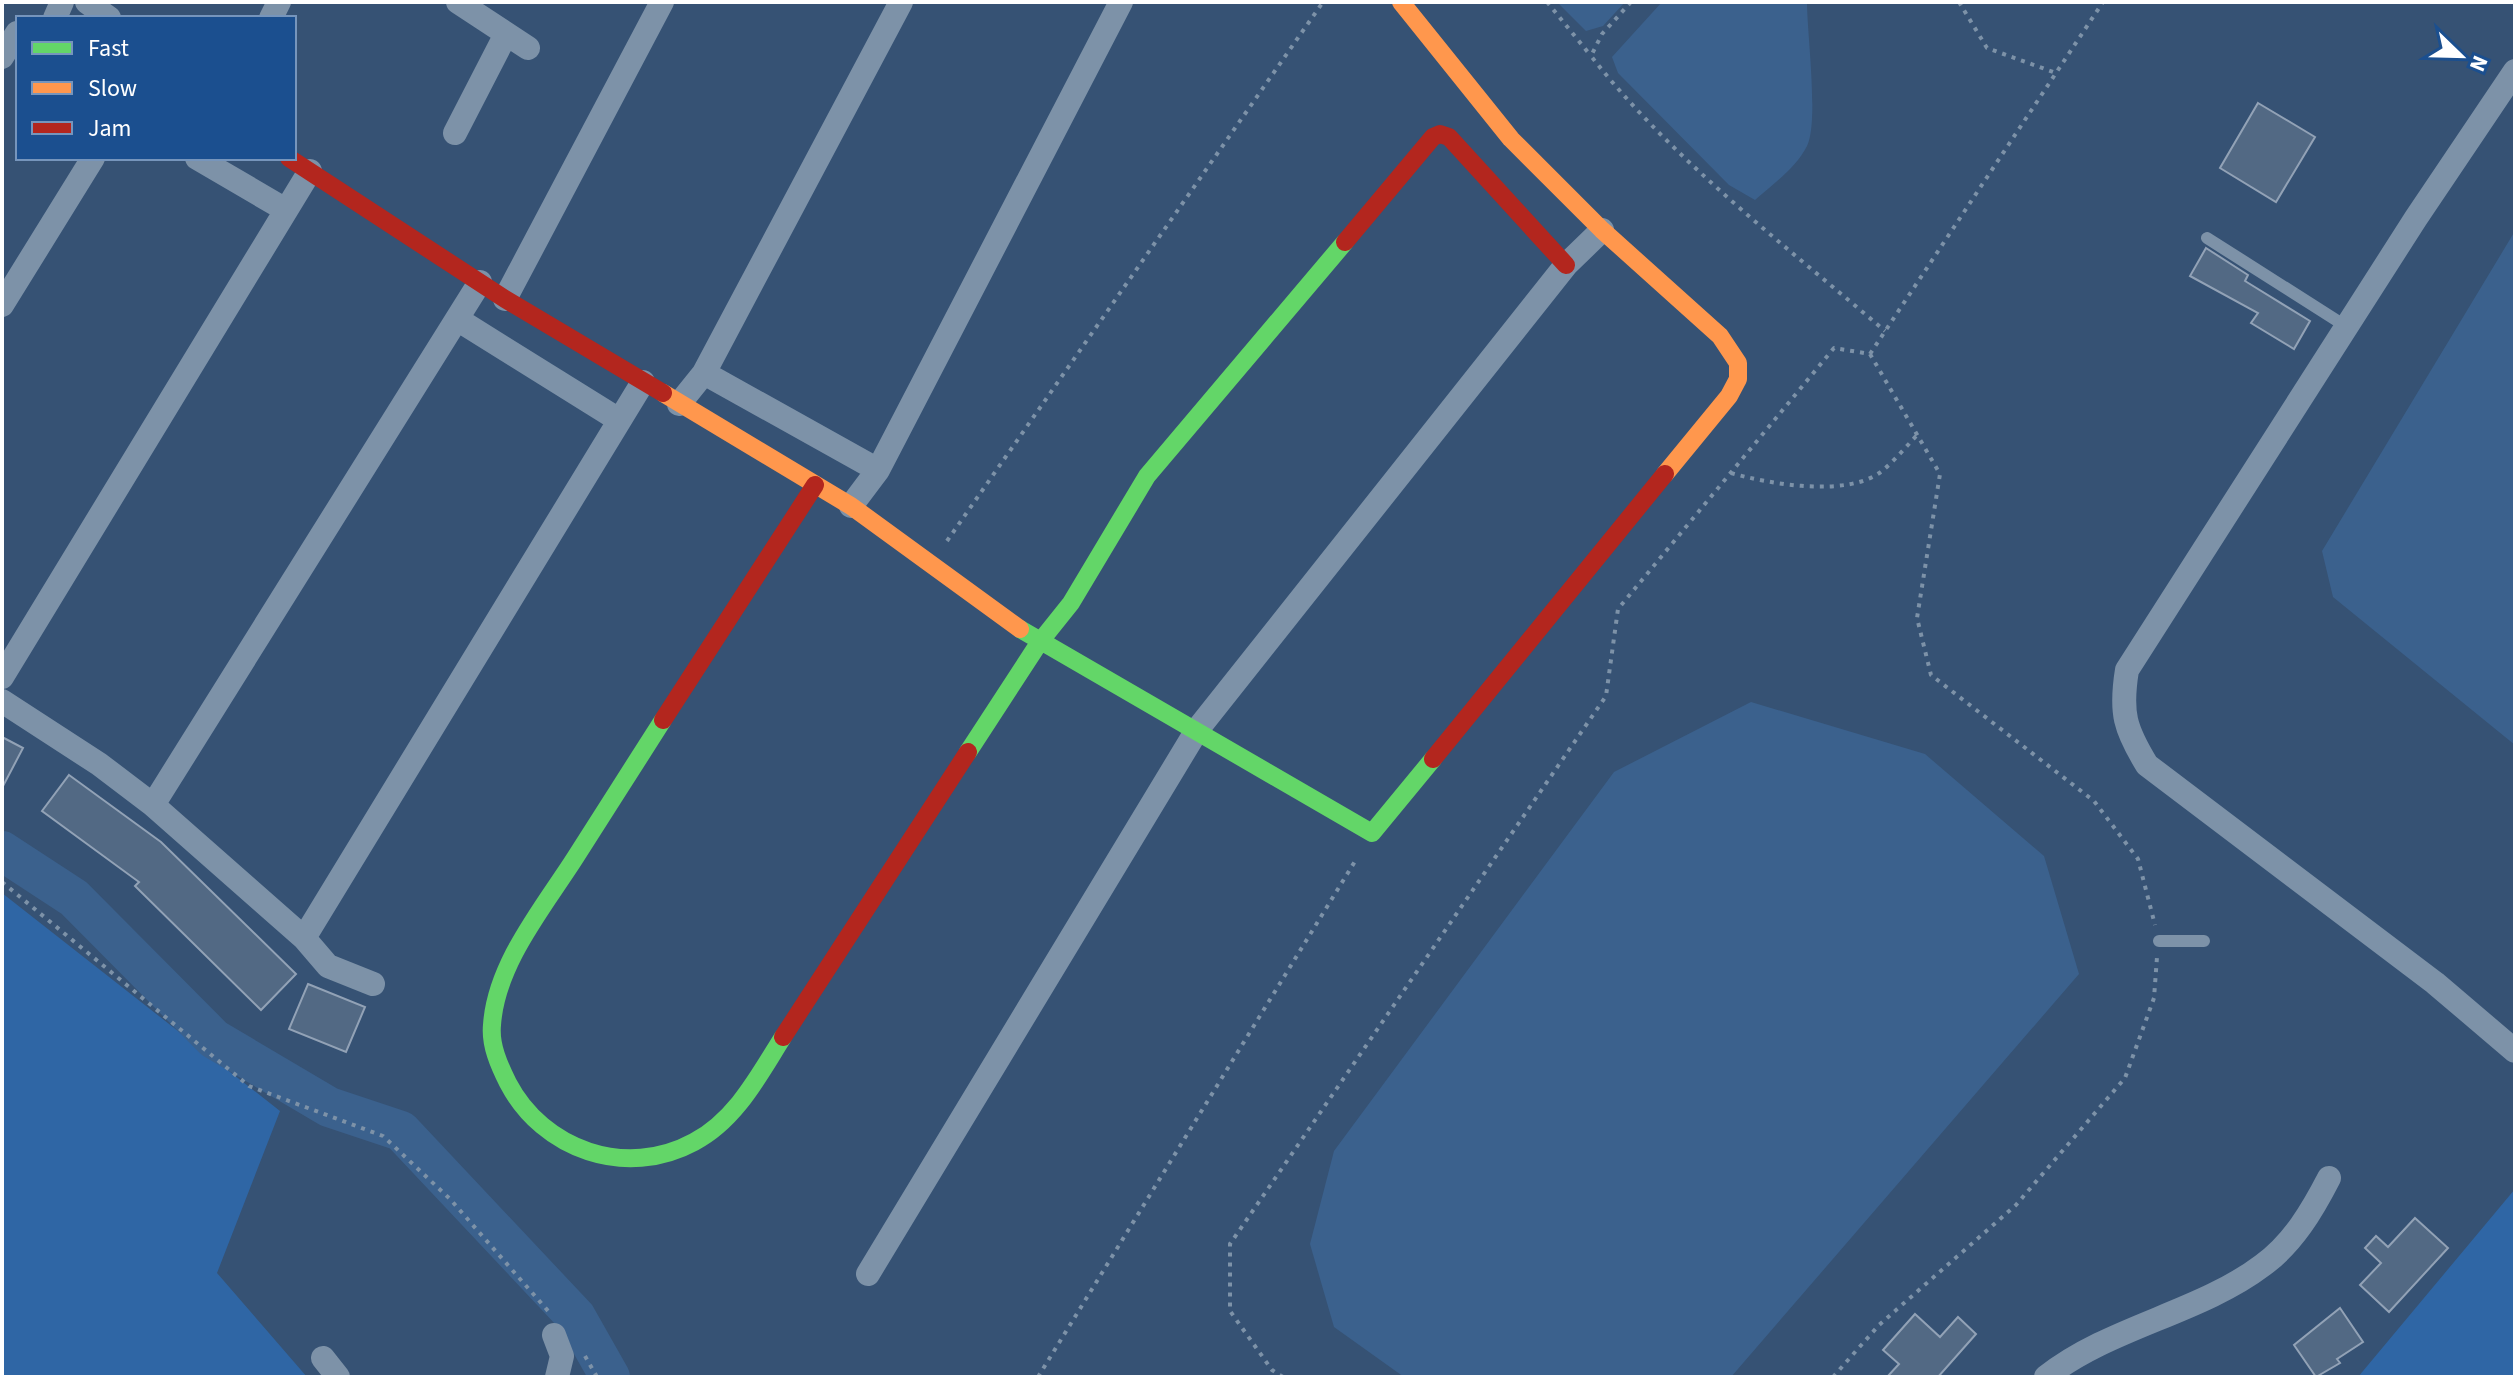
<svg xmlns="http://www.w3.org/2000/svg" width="2517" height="1379" font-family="'Source Sans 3',sans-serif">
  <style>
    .green { fill: #2f66a5 }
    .water { fill: #3b618d }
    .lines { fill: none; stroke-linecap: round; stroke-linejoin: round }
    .river { stroke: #3b618d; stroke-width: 40 }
    .building { fill: #526984; stroke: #92a2b6; stroke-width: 2 }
    .path { stroke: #7d92a8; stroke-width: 4; stroke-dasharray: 4 6; stroke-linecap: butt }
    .lane { stroke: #7d92a8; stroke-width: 12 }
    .street { stroke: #7d92a8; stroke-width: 24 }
    .fast { stroke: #63d668; stroke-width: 18 }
    .slow { stroke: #ff974d; stroke-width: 18 }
    .jam { stroke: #b3261e; stroke-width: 18 }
  </style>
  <rect width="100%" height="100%" fill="#365274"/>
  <path class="green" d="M2,893L280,1111L217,1273L307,1377H2Z
    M2515,1189V1377H2358Z"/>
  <path class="water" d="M1557,2H1625L1603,26L1586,31Z
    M1662,2H1807C1807,33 1819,122 1807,146C1796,168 1773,184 1755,200L1729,185L1618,73L1612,57Z
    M2515,231V745L2333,597L2322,551Z
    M1751,702L1925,754L2044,856L2079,974L1731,1377H1404L1334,1327L1310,1244L1334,1151L1614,772Z"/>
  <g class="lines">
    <path class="river" d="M2,851L74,898L214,1039L329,1107L401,1131L576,1317L610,1377"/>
  </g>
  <path class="building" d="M2258,103L2315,137L2276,202L2220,168Z
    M2206,248L2248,275L2245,281L2310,321L2294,349L2251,323L2258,313L2190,276Z
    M2,737L23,748L2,788Z
    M69,775L161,842L296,974L261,1010L135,886L139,882L42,811Z
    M308,984L365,1007L346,1052L289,1029Z
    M2415,1218L2448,1248L2389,1312L2360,1285L2381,1263L2365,1248L2376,1236L2388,1247Z
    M2340,1308L2363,1342L2337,1359L2340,1363L2316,1377L2294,1345Z
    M1915,1314L1940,1337L1958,1317L1976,1334L1938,1377H1887L1899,1364L1883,1350Z"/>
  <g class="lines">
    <path class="path" d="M1547,2L1591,56
      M1631,2L1602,34L1591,56C1672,160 1786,246 1885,331
      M1959,2L1987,48L2056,73
      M1870,354L1940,474L1917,618L1931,675L2094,801L2138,859L2155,925
      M1870,354L2103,2
      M1731,473C1769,484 1848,498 1882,471C1895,460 1906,447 1917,435
      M947,541L1323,2
      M2,882L249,1086L383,1136L450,1199L549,1312
      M585,1356L597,1377
      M1038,1377L1357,858
      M1283,1377L1272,1370L1230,1311V1244L1606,696L1618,609L1834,348L1870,354
      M1833,1377L1879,1325L2016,1205L2125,1078L2154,998L2157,957"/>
    <path class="lane" d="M2207,238L2347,327
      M2159,941H2204"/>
    <path class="street" d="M87,2L109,18
      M458,2L528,48
      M55,18L62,2
      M271,18L279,2
      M2,57L17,33
      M2515,71L2416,218L2127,670C2120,713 2125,729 2147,765L2435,983L2515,1051
      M455,133L506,34
      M197,158L286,210
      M505,299L662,2
      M2,305L93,158
      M457,319L619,420
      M704,373L878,470
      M679,404L704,373L901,2
      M851,506L878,470L1121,2
      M2,677L310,171
      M2,701L99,764L153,805L304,938L328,966L373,984
      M153,805L480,282
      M304,938L643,382
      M868,1274L1197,730L1566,265L1602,230
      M554,1335L562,1356L557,1377
      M323,1358L338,1377
      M2046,1377C2109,1327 2200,1313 2263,1265C2293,1243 2312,1211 2329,1178"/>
    <path class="fast" d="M1020,629L1372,833L1433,759
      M663,720C634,766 604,812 575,858C543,908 496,964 492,1025C490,1045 499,1065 508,1083C543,1150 626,1179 694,1142C736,1120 759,1075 783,1037
      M968,752L1039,643L1071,603L1147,476L1345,242"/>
    <path class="slow" d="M1401,2L1511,139L1602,230L1720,336L1738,363V379L1729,396L1665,474
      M663,393L851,506L1020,629"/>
    <path class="jam" d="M289,158L505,299L663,393
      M1345,242L1433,137L1440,134L1449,137L1566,265
      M663,720L815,485
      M1433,759L1665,474
      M783,1037L968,752"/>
  </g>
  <rect width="2517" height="1379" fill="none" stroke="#ffffff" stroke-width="8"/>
  <rect x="16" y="16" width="280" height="144" fill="#1b4f8f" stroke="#7695bc" stroke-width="2"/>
  <rect x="32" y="42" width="40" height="12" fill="#63d668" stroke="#7695bc" stroke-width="2"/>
  <text x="88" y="56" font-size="24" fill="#ffffff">Fast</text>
  <rect x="32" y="82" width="40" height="12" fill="#ff974d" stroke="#7695bc" stroke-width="2"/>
  <text x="88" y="96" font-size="24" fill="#ffffff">Slow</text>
  <rect x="32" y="122" width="40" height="12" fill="#b3261e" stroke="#7695bc" stroke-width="2"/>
  <text x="88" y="136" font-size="24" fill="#ffffff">Jam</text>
  <g transform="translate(2461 56) rotate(113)" stroke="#1b4f8f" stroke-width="6" paint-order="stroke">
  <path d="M0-6L14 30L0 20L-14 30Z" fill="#ffffff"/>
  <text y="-12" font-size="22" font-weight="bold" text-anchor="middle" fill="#ffffff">N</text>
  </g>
</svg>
